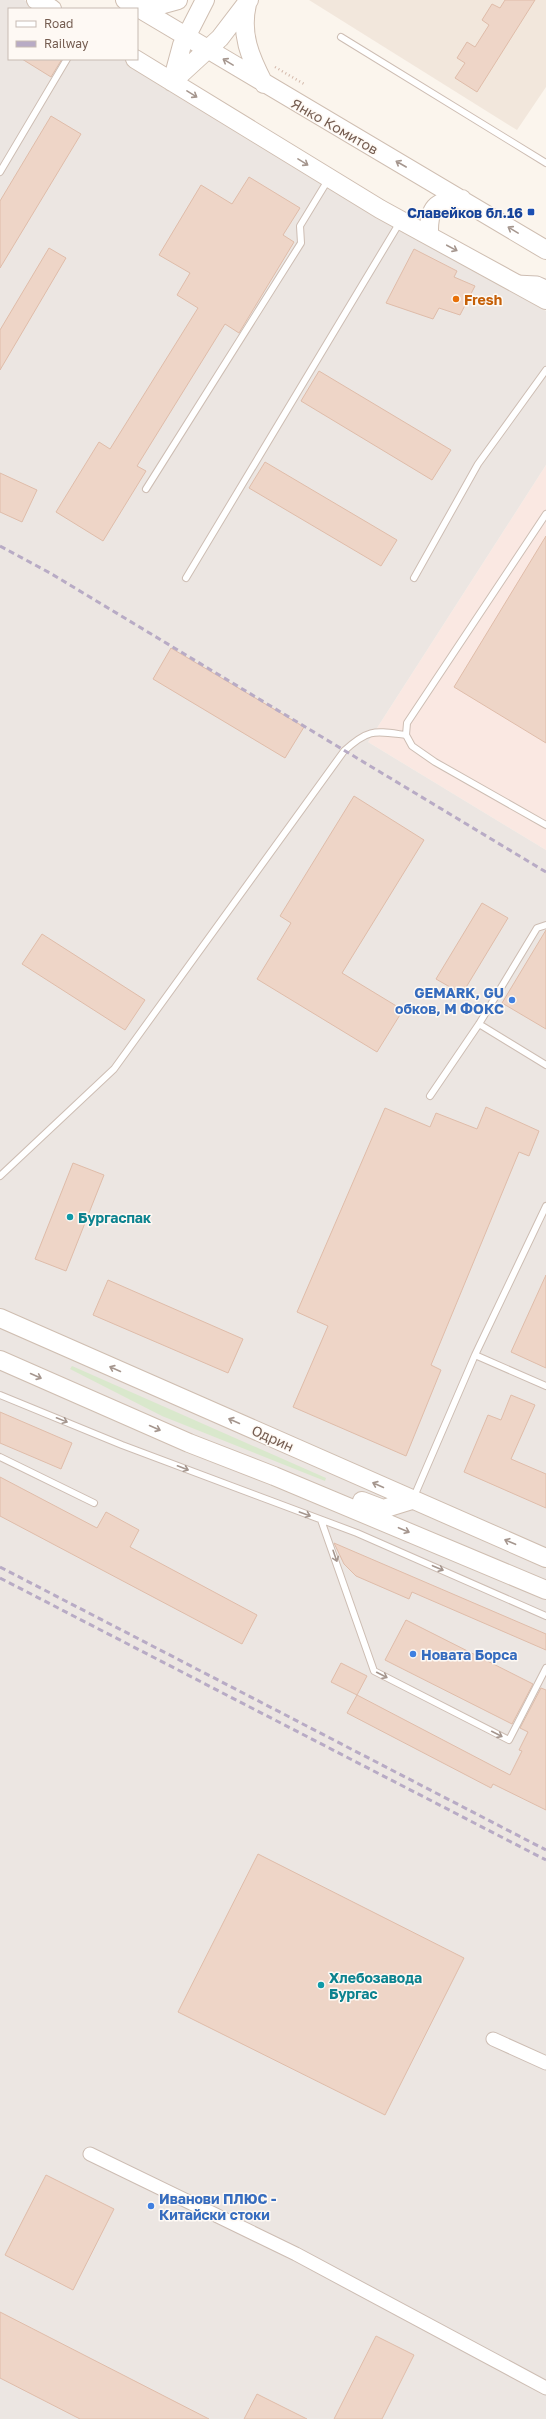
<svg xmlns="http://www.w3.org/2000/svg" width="546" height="2419" font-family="'Golos Text',sans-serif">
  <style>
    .residential { fill: #f2e7dc }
    .commercial { fill: #fae8e2 }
    .industrial { fill: #ece6e2 }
    .green { fill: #d9e8cc }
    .building { fill: #eed5c7; stroke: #dfbca9 }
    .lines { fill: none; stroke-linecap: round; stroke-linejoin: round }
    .service-casing { stroke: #cdbdb3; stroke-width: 8 }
    .minor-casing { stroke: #cdbdb3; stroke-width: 15 }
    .secondary-casing { stroke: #cfbeb1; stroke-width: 20 }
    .path { stroke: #d3b8aa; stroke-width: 2.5; stroke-dasharray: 1 3; stroke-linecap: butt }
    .service { stroke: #fff; stroke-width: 6 }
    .minor { stroke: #fff; stroke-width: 13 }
    .secondary { stroke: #fff; stroke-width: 18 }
    .rail { stroke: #b8abc5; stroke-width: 3; stroke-dasharray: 6 4; stroke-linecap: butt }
    .oneway { stroke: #a5968e }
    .transit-dot { fill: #1a4fb4; stroke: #fef9f4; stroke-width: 1.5 }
    .food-dot { fill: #e8710a; stroke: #fef9f4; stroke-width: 1.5 }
    .shop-dot { fill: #3f7fe0; stroke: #fef9f4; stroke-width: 1.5 }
    .culture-dot { fill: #0f9aa8; stroke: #fef9f4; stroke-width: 1.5 }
    .labels { text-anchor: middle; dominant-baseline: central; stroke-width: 3; stroke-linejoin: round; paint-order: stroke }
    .street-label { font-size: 14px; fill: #755d51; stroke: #fef9f4 }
    .transit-label { font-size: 14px; font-weight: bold; fill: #164399; stroke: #fef9f4; text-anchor: end }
    .food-label { font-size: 14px; font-weight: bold; fill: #c56008; stroke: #fef9f4; text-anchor: start }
    .shop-label { font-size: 14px; font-weight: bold; fill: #366cbe; stroke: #fef9f4; text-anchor: start }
    .culture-label { font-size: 14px; font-weight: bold; fill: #0d838f; stroke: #fef9f4; text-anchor: start }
  </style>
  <rect width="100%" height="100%" fill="#fbf5ed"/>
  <path class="residential" d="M309,0H546V87L517,130Z"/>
  <path class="commercial" d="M546,465V850L368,742Z"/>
  <path class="industrial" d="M0,0H24L39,9H9V59H123L546,311V465L368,742L546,850V2419H0Z"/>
  <path class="green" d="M72,1366L326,1478L325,1481L162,1416L70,1369Z"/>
  <path class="building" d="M505,0H535L477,92L455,78L465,63L457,58L467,42L475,47L489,25L482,20L492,4L500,8Z
    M22,59H62L51,77Z
    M51,116L81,134L0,268V201Z
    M249,177L300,208L283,235L294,242L239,333L225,324L137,466L146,471L103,541L56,512L99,442L110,449L198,308L177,295L190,273L159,255L201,185L232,204Z
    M49,248L66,258L0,370V330Z
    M414,249L457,271L454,277L475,286L460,315L439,308L433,319L386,303Z
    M319,371L451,450L432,480L301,401Z
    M265,462L397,540L381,566L249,488Z
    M0,473L37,490L22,522L0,512Z
    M546,536V743L454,687Z
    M171,648L304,727L285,758L153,679Z
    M354,796L424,840L342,973L403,1010L377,1052L257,979L291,923L280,916Z
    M482,903L508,918L462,994L436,979Z
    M546,930V1029L502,1003Z
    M42,934L145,1000L125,1030L22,964Z
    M486,1107L539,1131L529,1156L519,1152L431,1365L441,1370L406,1456L293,1407L328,1326L297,1312L385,1108L430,1127L436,1113L477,1129Z
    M73,1163L104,1175L66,1271L35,1259Z
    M546,1275V1368L511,1352Z
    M108,1280L243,1339L228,1373L93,1315Z
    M511,1395L535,1405L511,1459L546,1474V1508L464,1472L488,1415L501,1420Z
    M0,1412L72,1443L61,1469L0,1443Z
    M0,1477L97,1528L106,1512L139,1530L130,1547L257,1615L242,1644L0,1516Z
    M334,1543L546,1634V1650L412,1592L409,1599L356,1576L344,1564Z
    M406,1620L533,1684L512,1724L385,1660Z
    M341,1663L367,1676L357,1695L331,1682Z
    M541,1688L546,1690V1810L493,1784L491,1788L347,1713L357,1695L510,1775L522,1751L519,1750L528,1732L520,1728Z
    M258,1854L464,1958L385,2115L178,2012Z
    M46,2175L114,2209L73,2290L5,2255Z
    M0,2312L209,2419H80L0,2378Z
    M376,2336L414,2355L382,2419H334Z
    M257,2394L307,2419H244Z"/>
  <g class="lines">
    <g class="service-casing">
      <path id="service" d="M341,37L546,163
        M0,172L67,59
        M146,489L301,243L300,226L328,180
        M546,514L407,723L406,735L412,746L435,762L546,825
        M186,578L400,222
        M414,578L478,464L546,370
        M479,1024L546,1065
        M430,1096L479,1024L537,928L546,925
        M0,1176L114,1069L344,751C369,728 375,731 406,735
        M475,1355L546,1386
        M0,1395L122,1445L357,1533L546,1616
        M0,1457L94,1503
        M413,1499L475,1355L546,1206
        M321,1520L374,1671L509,1740L546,1668"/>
    </g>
    <g class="minor-casing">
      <path id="minor" d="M516,282L537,283L546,287
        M493,2039L546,2063
        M90,2154L296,2254L546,2388"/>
    </g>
    <g class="secondary-casing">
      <path id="secondary" d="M36,0L52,9
        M125,0L546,250
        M133,4L160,5L178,0
        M247,4C240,34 250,57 264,84
        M135,59L380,209L546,300
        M172,82L220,38L249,0
        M172,82L182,45L205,0
        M429,236C428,208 435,200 462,199
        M0,1318L546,1558
        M0,1360L189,1443L274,1476L546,1590
        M362,1501L383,1509L412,1500"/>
    </g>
    <path class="path" d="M275,67L304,84"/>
    <use href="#service" class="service"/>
    <use href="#minor" class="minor"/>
    <use href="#secondary" class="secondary"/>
    <path class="rail" d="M0,546L50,573L546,872
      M0,1567L546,1850
      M0,1578L546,1860"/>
  </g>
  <defs><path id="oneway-shaft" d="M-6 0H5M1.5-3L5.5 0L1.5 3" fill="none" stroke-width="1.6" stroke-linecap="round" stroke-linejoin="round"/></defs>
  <g class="oneway">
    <use href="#oneway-shaft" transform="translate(228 62) rotate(-149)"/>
    <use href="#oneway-shaft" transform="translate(192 94) rotate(32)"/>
    <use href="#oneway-shaft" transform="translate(303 162) rotate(32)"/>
    <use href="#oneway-shaft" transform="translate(401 164) rotate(-150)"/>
    <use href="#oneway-shaft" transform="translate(513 230) rotate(-149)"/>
    <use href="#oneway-shaft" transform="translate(452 248) rotate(28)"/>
    <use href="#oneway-shaft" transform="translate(115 1369) rotate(-156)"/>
    <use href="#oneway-shaft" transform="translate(36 1376) rotate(24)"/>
    <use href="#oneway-shaft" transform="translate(62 1420) rotate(22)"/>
    <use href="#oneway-shaft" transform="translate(234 1421) rotate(-156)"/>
    <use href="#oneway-shaft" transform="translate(155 1428) rotate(24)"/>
    <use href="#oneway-shaft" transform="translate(183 1468) rotate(21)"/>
    <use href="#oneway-shaft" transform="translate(378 1485) rotate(-156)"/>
    <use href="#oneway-shaft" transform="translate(305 1514) rotate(20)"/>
    <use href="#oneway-shaft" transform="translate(404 1530) rotate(23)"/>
    <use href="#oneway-shaft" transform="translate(510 1542) rotate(-157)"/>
    <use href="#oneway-shaft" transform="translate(335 1556) rotate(71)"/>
    <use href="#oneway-shaft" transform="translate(438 1568) rotate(23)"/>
    <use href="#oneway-shaft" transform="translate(382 1675) rotate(27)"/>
    <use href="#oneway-shaft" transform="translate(497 1734) rotate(27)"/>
  </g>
  <rect class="transit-dot" x="527" y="208" width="8" height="8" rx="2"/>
  <circle class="food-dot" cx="456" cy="299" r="4"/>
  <g class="shop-dot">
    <circle cx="512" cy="1000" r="4"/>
    <circle cx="413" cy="1654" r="4"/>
    <circle cx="151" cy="2206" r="4"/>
  </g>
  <g class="culture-dot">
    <circle cx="70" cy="1217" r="4"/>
    <circle cx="321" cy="1985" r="4"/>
  </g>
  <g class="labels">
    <g class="street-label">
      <text transform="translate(335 126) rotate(30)">Янко Комитов</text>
      <text transform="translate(273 1438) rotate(24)">Одрин</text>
    </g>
    <g class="transit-label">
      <text x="523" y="212">Славейков бл.16</text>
    </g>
    <g class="food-label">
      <text x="464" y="299">Fresh</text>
    </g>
    <g class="shop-label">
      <text x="504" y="992" text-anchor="end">GEMARK, GU<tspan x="504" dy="16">обков, М ФОКС</tspan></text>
      <text x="421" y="1654">Новата Борса</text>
      <text x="159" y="2198">Иванови ПЛЮС -<tspan x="159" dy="16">Китайски стоки</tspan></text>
    </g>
    <g class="culture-label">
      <text x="78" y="1217">Бургаспак</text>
      <text x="329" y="1977">Хлебозавода<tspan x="329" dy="16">Бургас</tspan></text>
    </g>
  </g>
  <rect x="8" y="8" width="130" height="52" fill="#fef9f4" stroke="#c7bbb3"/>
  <rect x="16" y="21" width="20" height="6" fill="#ffffff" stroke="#c7bbb3"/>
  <text x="44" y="28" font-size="12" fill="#755d51">Road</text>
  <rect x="16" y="41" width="20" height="6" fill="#b8abc5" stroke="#c7bbb3"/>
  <text x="44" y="48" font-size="12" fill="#755d51">Railway</text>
</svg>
